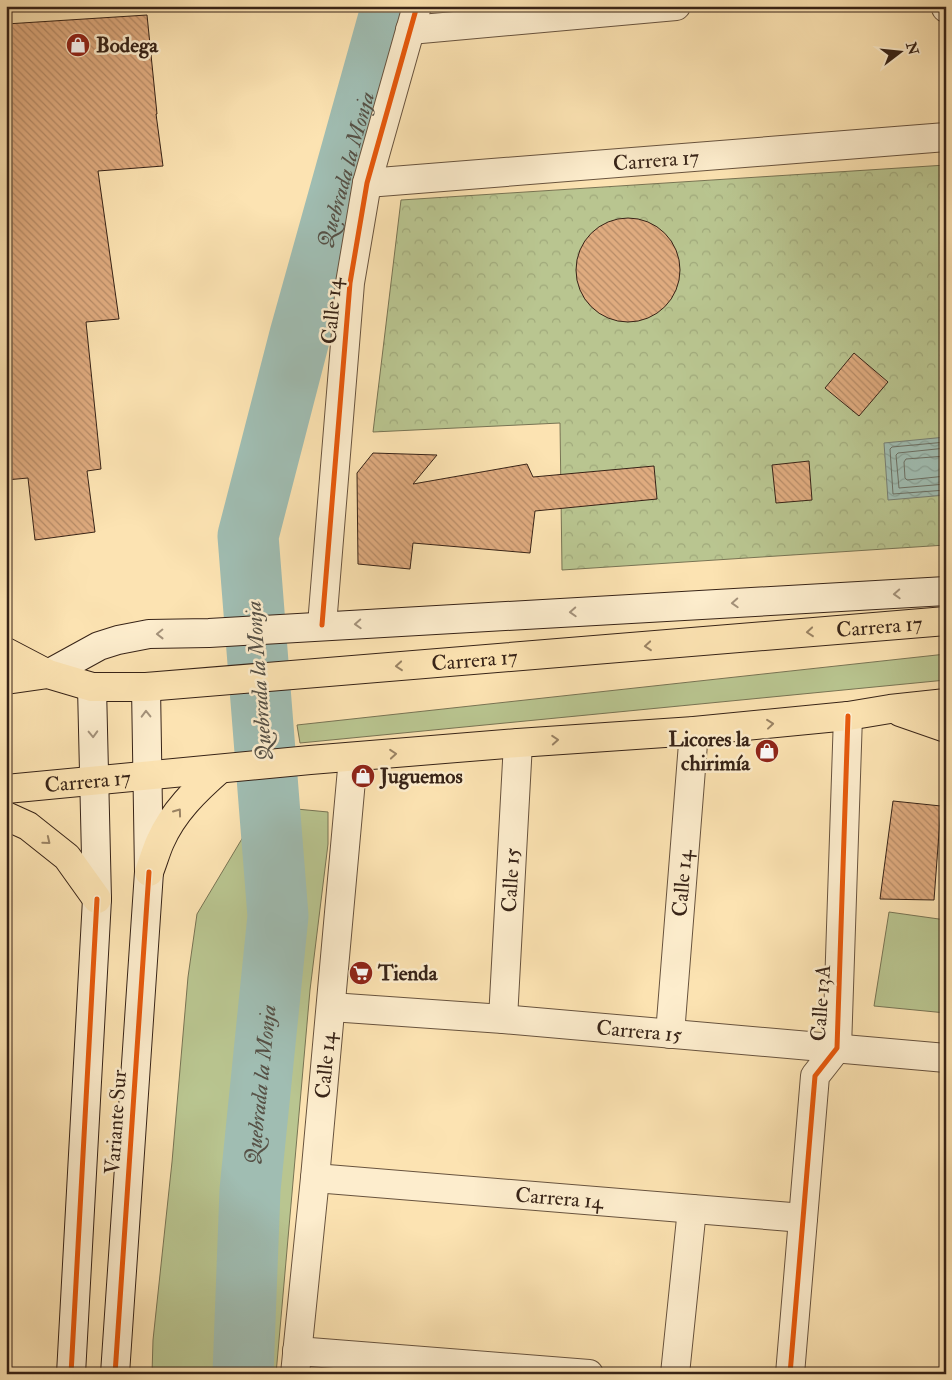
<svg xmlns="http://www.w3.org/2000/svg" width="952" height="1380" font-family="'IM FELL Double Pica',serif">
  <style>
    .green { fill: #b9c590; stroke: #787454 }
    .forest { fill: url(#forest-crowns); stroke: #787454 }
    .water { fill: url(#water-waves); stroke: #767f74 }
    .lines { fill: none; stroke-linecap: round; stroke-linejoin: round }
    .shore { stroke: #6c7064; stroke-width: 1 }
    .river { stroke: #a0bdb2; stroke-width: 61 }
    .building { fill: url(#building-back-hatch); stroke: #372317 }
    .street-casing { stroke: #68533e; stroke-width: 30 }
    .secondary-casing { stroke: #372317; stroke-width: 30 }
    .primary-casing { stroke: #372317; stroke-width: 30 }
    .street { stroke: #fdedcd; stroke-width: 28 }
    .secondary { stroke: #fdedcd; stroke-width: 28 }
    .primary { stroke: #fce3b2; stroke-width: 28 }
    .cycleway-casing { stroke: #fdedcd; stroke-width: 8 }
    .cycleway { stroke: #e8590c; stroke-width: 5 }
    .oneway { stroke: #a4927b }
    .oneway2 { stroke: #9a8364 }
    .labels { text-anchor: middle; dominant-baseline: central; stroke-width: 5; stroke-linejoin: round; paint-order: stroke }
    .poi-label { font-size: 21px; font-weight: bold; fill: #372317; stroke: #fdedcd; text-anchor: start }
    .street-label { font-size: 21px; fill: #372317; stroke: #fdedcd }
    .water-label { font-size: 22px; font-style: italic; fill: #565146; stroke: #fdedcd }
  </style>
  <defs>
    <pattern id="forest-crowns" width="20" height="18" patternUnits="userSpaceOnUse" patternTransform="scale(1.25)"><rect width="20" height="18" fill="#b9c590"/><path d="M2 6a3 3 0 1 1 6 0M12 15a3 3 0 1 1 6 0" fill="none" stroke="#a0a97b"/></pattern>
    <pattern id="water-waves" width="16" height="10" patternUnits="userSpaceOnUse" patternTransform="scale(1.25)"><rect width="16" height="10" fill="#a0bdb2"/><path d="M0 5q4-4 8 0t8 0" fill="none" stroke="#8aa298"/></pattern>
    <pattern id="building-back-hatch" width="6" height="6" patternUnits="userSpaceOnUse" patternTransform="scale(1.25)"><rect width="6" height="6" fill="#dfab7f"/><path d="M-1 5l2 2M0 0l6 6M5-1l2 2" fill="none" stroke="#b68b67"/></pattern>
  </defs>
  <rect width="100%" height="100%" fill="#fce3b2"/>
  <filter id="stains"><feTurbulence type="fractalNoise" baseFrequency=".004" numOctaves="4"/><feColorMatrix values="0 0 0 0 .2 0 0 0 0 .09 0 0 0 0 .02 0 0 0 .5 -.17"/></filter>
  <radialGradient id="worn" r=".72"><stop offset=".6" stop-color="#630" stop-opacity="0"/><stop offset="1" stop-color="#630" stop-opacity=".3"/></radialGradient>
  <path class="green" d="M946,654V680L300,743L297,725Z
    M286,808L328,812V844L310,990L276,1374H152L153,1340L172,1162L188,977L197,914L252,822Z
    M889,912L946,920V1013L874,1006Z"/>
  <path class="forest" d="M946,165V545L562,570L560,423L373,432L401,200Z"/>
  <path class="water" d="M946,437V495L888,500L884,443Z"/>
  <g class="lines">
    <path class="shore" d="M946,442L892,447L890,449L893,494L946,490
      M946,448L898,453L896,455L899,488L946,484
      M946,456L906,459L904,462L905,478L907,480L946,476"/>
    <path class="river" id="s1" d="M243,1374L250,1190L278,916L248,536L300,335L392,6"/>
  </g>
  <path class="building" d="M147,15L157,114H156L163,166L98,171L119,319L86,322L101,469L87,471L95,532L35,540L28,478L6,480V24Z
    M576 270a52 52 0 1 1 104 0a52 52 0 1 1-104 0Z
    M854,353L888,382L859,416L825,388Z
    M373,453L437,455L413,484L527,464L533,477L654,466L657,499L535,511L530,553L413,543L410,569L358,564L357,473Z
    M809,461L812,500L776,503L772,465Z
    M893,801L941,806L934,900L880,899Z"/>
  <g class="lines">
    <g class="street-casing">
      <g id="street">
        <path d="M946,6V8"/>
        <path d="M410,30L676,6"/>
        <path id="s2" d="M367,183L946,137"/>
        <path d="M322,625L350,283L367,183L417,6"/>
        <path id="s3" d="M331,1007L503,1019L946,1058"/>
        <path id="s4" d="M503,1019L518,743"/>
        <path id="s5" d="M670,1034L694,731"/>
        <path id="s6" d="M315,1178L803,1218"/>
        <path d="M297,1351L589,1374"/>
        <path id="s7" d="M295,1374L315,1178L353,758"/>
        <path d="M675,1374L692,1209"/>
        <path d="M790,1374L815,1076L837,1048L848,716"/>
      </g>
    </g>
    <g class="secondary-casing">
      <path id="secondary" d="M48,674L99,646L118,640L149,634L209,633L946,591
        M71,1374L97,899L92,687
        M115,1374L149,872L146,687"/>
    </g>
    <g class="primary-casing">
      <g id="primary">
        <path d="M6,652L48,674"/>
        <path id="s8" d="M6,680L48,674L92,687H146L946,621"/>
        <path d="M900,712L946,728"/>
        <path id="s9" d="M6,789L310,760L518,743L694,731L848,716L890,709L946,703"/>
        <path d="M6,816L28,826L67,857L97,899"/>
        <path d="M149,872C153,862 156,851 160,842C173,812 196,790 220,769"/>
      </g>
    </g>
    <use href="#street" class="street"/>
    <use href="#secondary" class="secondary"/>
    <use href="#primary" class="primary"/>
    <g class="cycleway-casing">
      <path id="cycleway" d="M322,625L350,283L367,183L417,6
        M71,1374L97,899
        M115,1374L149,872
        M790,1374L815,1076L837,1048L848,716"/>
    </g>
    <use href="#cycleway" class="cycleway"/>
  </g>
  <defs><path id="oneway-chevron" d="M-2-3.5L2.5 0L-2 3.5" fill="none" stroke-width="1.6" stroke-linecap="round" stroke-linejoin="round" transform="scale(1.25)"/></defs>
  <g class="oneway">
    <use href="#oneway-chevron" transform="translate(897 594) rotate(177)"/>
    <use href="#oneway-chevron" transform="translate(735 603) rotate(177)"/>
    <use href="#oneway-chevron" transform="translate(573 612) rotate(177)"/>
    <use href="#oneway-chevron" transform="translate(358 624) rotate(177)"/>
    <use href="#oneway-chevron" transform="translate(160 634) rotate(179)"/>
    <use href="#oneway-chevron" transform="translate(146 714) rotate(-91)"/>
    <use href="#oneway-chevron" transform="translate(93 734) rotate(88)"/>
  </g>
  <g class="oneway2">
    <use href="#oneway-chevron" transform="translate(810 632) rotate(175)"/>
    <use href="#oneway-chevron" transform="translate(648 646) rotate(175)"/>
    <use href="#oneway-chevron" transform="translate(399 666) rotate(175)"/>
    <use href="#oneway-chevron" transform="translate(770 724) rotate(-6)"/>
    <use href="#oneway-chevron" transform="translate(555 740) rotate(-4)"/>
    <use href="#oneway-chevron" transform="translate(393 754) rotate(-5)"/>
    <use href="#oneway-chevron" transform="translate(178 812) rotate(-54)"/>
    <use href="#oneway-chevron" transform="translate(47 841) rotate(39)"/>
  </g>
  <defs>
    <g id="shop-disc" transform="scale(1.25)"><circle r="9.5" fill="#8f2418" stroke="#fdedcd"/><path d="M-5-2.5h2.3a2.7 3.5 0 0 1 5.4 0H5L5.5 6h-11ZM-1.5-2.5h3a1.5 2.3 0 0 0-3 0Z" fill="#fff"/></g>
    <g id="supermarket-disc" transform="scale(1.25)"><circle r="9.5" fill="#8f2418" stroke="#fdedcd"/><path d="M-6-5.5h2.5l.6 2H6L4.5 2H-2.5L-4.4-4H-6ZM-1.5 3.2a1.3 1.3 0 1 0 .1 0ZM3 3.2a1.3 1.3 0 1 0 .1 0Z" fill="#fff"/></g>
  </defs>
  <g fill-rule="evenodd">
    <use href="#shop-disc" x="78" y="45"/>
    <use href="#shop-disc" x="767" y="751"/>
    <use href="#shop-disc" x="363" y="776"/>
    <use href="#supermarket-disc" x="361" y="973"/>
  </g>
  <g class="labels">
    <g class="poi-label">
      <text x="96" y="45">Bodega</text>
      <text x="750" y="739" text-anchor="end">Licores la<tspan x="750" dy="24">chirimía</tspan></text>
      <text x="380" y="776">Juguemos</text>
      <text x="378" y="973">Tienda</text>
    </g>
    <g class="street-label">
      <text stroke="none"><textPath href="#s2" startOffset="290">Carrera 17</textPath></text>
      <text transform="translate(332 311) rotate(-85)">Calle 14</text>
      <text stroke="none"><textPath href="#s8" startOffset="878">Carrera 17</textPath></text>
      <text stroke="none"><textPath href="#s8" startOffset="472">Carrera 17</textPath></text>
      <text stroke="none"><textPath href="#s9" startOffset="82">Carrera 17</textPath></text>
      <text stroke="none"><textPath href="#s4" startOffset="139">Calle 15</textPath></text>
      <text stroke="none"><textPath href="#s5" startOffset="151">Calle 14</textPath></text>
      <text transform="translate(821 1003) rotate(-86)">Calle 13A</text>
      <text stroke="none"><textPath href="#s3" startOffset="309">Carrera 15</textPath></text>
      <text stroke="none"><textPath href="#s7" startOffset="310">Calle 14</textPath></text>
      <text transform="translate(116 1122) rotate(-86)">Variante Sur</text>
      <text stroke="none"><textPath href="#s6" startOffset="245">Carrera 14</textPath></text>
    </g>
    <g class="water-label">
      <text stroke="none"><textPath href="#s1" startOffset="1220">Quebrada la Monja</textPath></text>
      <text transform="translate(259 681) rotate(-94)">Quebrada la Monja</text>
      <text stroke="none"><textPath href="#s1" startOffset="290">Quebrada la Monja</textPath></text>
    </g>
  </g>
  <rect width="952" height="1380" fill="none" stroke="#fce3b2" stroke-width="25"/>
  <rect x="8" y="8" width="937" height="1365" fill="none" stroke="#372317" stroke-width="2.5"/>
  <rect x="12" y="12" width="927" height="1355" fill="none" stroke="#372317"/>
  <g transform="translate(900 52) rotate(74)" stroke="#fdedcd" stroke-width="4" paint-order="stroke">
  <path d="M0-4L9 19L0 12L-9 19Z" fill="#372317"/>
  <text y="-8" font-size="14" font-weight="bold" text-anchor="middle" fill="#372317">N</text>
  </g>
  <rect width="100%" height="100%" filter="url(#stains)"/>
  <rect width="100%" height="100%" fill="url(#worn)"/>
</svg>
